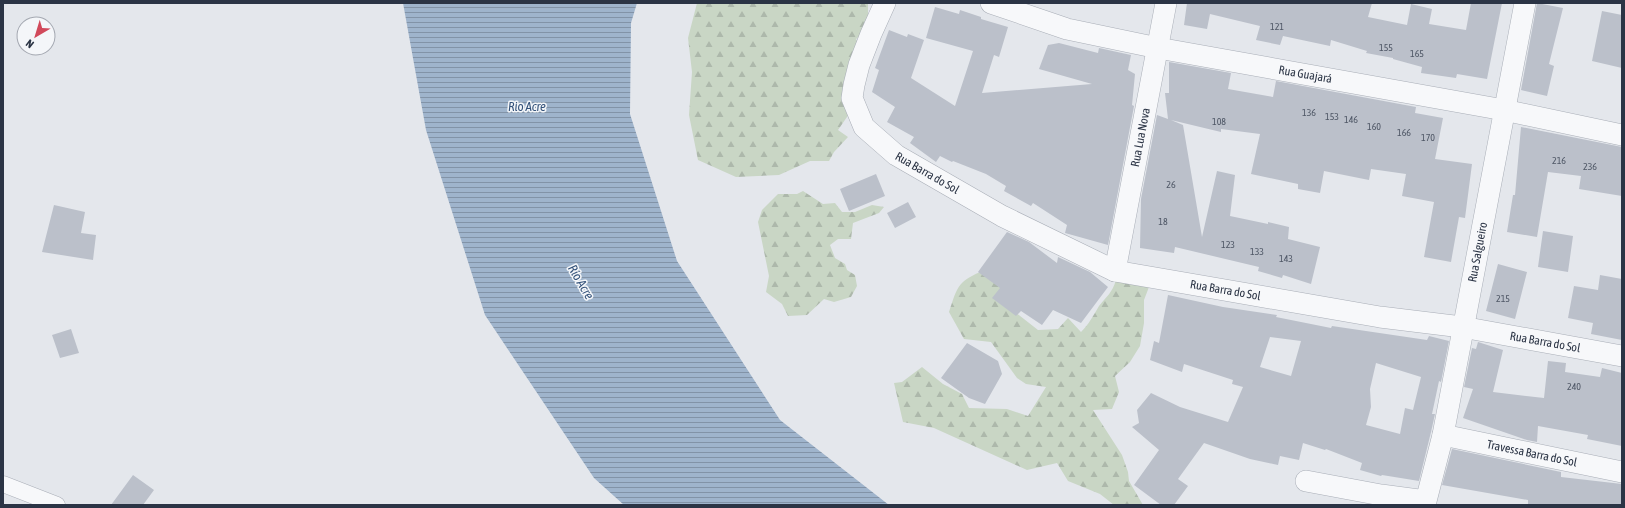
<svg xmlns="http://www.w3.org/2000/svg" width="1625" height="508" font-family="'Asap Condensed',sans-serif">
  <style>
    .forest { fill: url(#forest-firs) }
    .water { fill: url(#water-rules) }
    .building { fill: #bbc0ca; fill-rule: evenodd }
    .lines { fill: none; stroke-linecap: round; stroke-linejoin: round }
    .pedestrian-casing { stroke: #a9aeb7; stroke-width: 17 }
    .minor-casing { stroke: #a9aeb7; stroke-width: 22 }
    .pedestrian { stroke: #f7f8fa; stroke-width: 16 }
    .minor { stroke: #f7f8fa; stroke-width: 21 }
    .labels { text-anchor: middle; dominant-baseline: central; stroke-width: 3; stroke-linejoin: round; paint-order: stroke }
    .number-label { font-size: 10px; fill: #4f5766 }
    .street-label { font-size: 12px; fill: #2b3445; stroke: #f4f6f9 }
    .water-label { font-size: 13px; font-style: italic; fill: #34527a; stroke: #f4f6f9 }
  </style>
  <defs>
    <pattern id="forest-firs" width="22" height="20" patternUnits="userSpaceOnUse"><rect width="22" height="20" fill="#c9d6c5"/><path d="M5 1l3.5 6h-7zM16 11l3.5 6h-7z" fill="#adb8ab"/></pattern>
    <pattern id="water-rules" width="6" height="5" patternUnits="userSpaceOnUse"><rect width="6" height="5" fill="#9fb4cc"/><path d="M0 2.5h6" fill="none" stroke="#8293a7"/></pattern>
  </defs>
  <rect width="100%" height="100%" fill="#e4e7ec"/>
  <path class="forest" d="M697,3H868V29L856,39L863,52L852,106L847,117L838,130L848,137L834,152L829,161H810L779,175L736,177L698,160L689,115L692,72L688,38Z
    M803,191L823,204L835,203L842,212H855L872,205L884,207L879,213L853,223L851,239H838L830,245L835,258L845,264L847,270L855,275L857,286L851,297L834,302L824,299L807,315L788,316L782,304L766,292L769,276L758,222L762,210L778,194H797Z
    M985,270L1005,281L1010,308L1038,330L1058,329L1068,318L1081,332C1089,324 1093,316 1099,306C1107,296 1112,293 1116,280L1149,287L1144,300V323L1140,346L1130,362L1115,376L1119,392L1112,409L1093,410L1122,455L1128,472L1129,481L1143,505H1114L1100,494L1068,481L1057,463L1027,470L934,428L903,422L894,383L902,382L922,367L943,384L962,394L969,408L1007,409L1028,416L1046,387L1026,384L1017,378L991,342L964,339L949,312C958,285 958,281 985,270Z"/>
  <path class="water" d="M403,3H637L631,23L630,114L677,261L780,420L889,505H624L594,478L485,315L426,130Z"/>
  <path class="building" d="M1187,3H1372L1368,17L1407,25L1411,4L1432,9L1429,24L1466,30L1471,3H1502L1487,79L1457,74L1456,78L1421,73L1422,67L1393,59V58L1366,53L1367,51L1331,40L1330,46L1283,36L1280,45L1256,40L1260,26L1210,14L1207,29L1184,25Z
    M1537,3L1563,8L1549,64L1554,66L1547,96L1521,90Z
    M935,7L959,14L960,10L981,17V19L1008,27L999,57L994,55L982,93L1092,84L1039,69L1048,45L1059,43L1098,53L1099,48L1131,55L1128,70L1135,74L1132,105L1134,106L1108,245L1065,233L1067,225L1033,203L1031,206L1004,191L1006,186L986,174L953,161L952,162L940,156L936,162L910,143L914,137L887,122L895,107L872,92L879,70L875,68L889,30L907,37L908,34L924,40L911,78L955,106L973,51L926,38Z
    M1602,11L1622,15V68L1592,61Z
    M1169,62L1231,73L1228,89L1273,97L1276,81L1416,107L1415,113L1443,118L1435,159L1472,164L1465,218L1459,217L1451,262L1424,257L1434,202L1402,196L1406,174L1371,169L1369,180L1324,171L1320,193L1298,189V184L1251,174L1260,134L1221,129V132L1171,120L1183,125L1202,237L1217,171L1235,175L1230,216L1268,224V222L1289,227L1288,239L1320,247L1311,284L1283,275L1282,278L1258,271L1259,267L1175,247L1174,253L1140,248L1141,199L1157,115L1168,119L1165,93H1169Z
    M1521,127L1622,147V196L1579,189L1581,176L1548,172L1537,237L1507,232L1513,195H1515Z
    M876,174L885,196L849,211L840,189Z
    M908,202L916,217L895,228L887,213Z
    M54,205L85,212L81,233L96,235L93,260L42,252Z
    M1543,231L1573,236L1568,272L1538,267Z
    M1007,232L1029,242L1057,263L1058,257L1090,272L1108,287L1081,323L1053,310L1042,325L1021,311L1016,316L992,298L1000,288L978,272Z
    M1498,264L1527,272L1515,319L1486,311Z
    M1600,275L1622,279V340L1591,334L1593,323L1568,318L1574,286L1598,290Z
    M1168,295L1223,307L1277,315L1276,317L1331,328L1332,326L1427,340L1429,336L1449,341L1441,382L1439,381L1432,414H1435L1431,432L1419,481L1382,475L1381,476L1360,470L1362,463L1326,449L1325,450L1303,443L1299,460L1280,456L1278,465L1250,459L1204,443L1178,479L1188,486L1174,505H1161L1134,485L1159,450L1132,427L1139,423L1137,410L1151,393L1180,407L1228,422L1243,387L1232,384L1233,380L1184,364L1182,372L1150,360L1154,341L1159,343ZM1270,337L1301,341L1291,376L1260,367ZM1376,363L1421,377L1413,410L1405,408L1400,434L1366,425L1371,407L1370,389Z
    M71,329L79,353L60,358L52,335Z
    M1478,342L1503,350L1493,392L1544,398L1548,361L1566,363L1565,372L1600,377L1602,368L1622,373V446L1587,439L1588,435L1538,426L1537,442L1527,440L1463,418L1473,389L1464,387L1472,348L1476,349Z
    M967,343L998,361L1002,374L985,404L969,398L941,378Z
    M1452,449L1561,472V477L1622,484V505H1528V500L1442,485Z
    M133,475L154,490L143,505H111Z"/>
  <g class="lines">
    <g class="pedestrian-casing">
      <path id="pedestrian" d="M3,484L57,505"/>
    </g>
    <g class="minor-casing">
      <g id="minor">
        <path id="s1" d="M885,3L871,34L859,65L854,85L852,98L864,127L896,155L1002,216L1115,271L1380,317L1462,327L1622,356"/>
        <path id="s2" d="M991,3L1067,29L1158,48L1504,110L1622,135"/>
        <path id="s3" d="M1115,271L1166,3"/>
        <path id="s4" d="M1443,435L1622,472"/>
        <path id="s5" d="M1306,481L1381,495L1426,501L1443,435L1525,3"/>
      </g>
    </g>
    <use href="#pedestrian" class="pedestrian"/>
    <use href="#minor" class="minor"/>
  </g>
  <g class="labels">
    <g class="number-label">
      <text x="1277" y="26">121</text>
      <text x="1386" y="47">155</text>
      <text x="1417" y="53">165</text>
      <text x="1309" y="112">136</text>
      <text x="1332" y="116">153</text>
      <text x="1351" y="119">146</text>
      <text x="1219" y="121">108</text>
      <text x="1374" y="126">160</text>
      <text x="1404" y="132">166</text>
      <text x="1428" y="137">170</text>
      <text x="1559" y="160">216</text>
      <text x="1590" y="166">236</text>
      <text x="1171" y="184">26</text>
      <text x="1163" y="221">18</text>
      <text x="1228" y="244">123</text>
      <text x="1257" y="251">133</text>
      <text x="1286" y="258">143</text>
      <text x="1503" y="298">215</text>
      <text x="1574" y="386">240</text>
    </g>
    <g class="street-label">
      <text stroke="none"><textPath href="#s2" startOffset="323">Rua Guajará</textPath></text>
      <text stroke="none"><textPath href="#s3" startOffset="136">Rua Lua Nova</textPath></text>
      <text stroke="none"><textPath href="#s1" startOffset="211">Rua Barra do Sol</textPath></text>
      <text stroke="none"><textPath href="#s5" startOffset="376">Rua Salgueiro</textPath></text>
      <text stroke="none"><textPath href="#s1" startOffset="535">Rua Barra do Sol</textPath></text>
      <text stroke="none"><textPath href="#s1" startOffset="859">Rua Barra do Sol</textPath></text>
      <text stroke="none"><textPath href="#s4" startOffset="91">Travessa Barra do Sol</textPath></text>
    </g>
    <g class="water-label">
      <text x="527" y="106">Rio Acre</text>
      <text transform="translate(581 282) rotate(59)">Río Acre</text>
    </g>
  </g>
  <rect width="1625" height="508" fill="none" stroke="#2b3445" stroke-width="8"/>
  <g transform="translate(36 36) rotate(218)"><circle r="19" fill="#f4f6f9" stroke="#a4a8b1"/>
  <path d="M0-3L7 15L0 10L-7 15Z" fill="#d1495b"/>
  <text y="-6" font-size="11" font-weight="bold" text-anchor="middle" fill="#2b3445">N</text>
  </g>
</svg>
